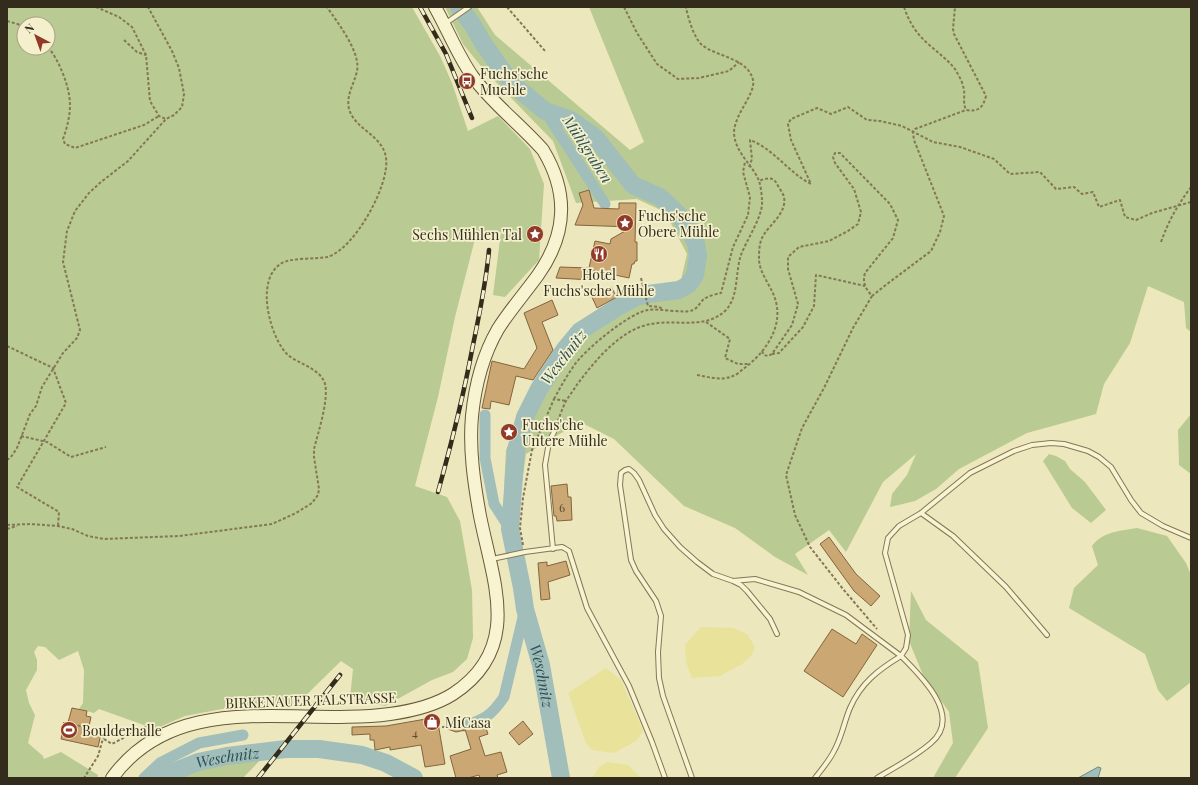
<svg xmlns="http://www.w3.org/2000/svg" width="1198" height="785" font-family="'Playfair Display',serif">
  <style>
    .green { fill: #b9ca92; fill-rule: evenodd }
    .sand { fill: #e9e29a }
    .water { fill: #a1bebb; stroke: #698b89 }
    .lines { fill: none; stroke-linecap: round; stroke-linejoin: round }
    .canal { stroke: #a1bebb; stroke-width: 11 }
    .river { stroke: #a1bebb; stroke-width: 18 }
    .building { fill: #caa773; stroke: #83653d }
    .lane-casing { stroke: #847757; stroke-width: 6 }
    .secondary-casing { stroke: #66583a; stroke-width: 14 }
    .path { stroke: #847757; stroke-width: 2; stroke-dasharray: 3 2; stroke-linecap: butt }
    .lane { stroke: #f8f3d0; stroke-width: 4 }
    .secondary { stroke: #f8f3d0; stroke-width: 12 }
    .rail-casing { stroke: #332b1b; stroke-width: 4.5 }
    .rail { stroke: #f4f0cd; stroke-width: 3; stroke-dasharray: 9; stroke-linecap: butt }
    .labels { text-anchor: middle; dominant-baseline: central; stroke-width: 3.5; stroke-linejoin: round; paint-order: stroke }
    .number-label { font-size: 12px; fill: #594a31 }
    .poi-label { font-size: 14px; fill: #332b1b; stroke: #f4f0cd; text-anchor: start }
    .street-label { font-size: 14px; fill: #332b1b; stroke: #f4f0cd }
    .water-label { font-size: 15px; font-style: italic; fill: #2b4f53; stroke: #f4f0cd }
  </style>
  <rect width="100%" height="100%" fill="#ede7bd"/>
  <path class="green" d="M7,7H412L440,56L452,83L468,131L498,116L530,149L544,184L539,260L505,297L493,295L501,232L477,231L455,317L438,397L415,486L447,497L460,521L472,590L473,638L467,659L453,672L432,680L385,706L350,698L353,669L341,661L297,704L222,709L185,716L155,729L99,709L94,713L79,709L83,703L84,670L78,651L59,660L45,647L38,646L34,652L37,660V670L26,690L29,703L35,715L28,743L43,756L44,759L61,752L98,775L97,778H7ZM24,24H48V48H24Z
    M445,7H477L495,35L630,150L644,142L589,7H1191V332L1186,328L1184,302L1148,286L1130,343L1104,384L1096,414L1027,433L959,469L936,489L915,501L890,507L892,494L907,475L916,454L883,482L846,552L829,530L795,554L808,575L775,557L735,528L684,506L614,439L580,422L526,454L516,526L504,489L506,450L537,379L577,332L627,304L680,284L687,254L665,212L637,199L576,203L553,141L485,71L463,44Z
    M1191,414V474L1179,465L1178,430Z
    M1049,454L1056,456L1065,461L1070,469L1085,482L1106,510L1091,523L1072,508L1043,461Z
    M1137,528L1167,536L1186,563L1191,575V682L1167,701L1158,690L1145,654L1069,608L1074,588L1098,565L1092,546C1103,531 1121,531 1137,528Z
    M911,591L926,620L978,662L988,728L955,778H933L953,743L949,712L923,675L909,641Z
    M264,756L243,778H177L198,768L244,758Z"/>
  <path class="sand" d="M701,627L733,628L747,634L755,647L751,656L742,664L720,676L692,678L686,662L685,645Z
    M606,668L621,680L643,731L636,741L614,753L592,750L586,743L568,693Z
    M608,762L628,765L641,778H592L599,767Z"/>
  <path class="water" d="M1098,767L1101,768L1098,778H1078Z"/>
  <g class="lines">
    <path class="canal" d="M545,111L605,204
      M485,415V458L494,504L510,529
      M464,726C485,719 491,716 504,697L525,609
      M144,778L160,763L199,743L243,735"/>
    <g class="river">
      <path id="s1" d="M459,7L472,24L483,43L507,77L521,91L545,111L571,120L595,137L633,185L660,197L677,213L689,230L696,243L698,256L695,275L688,285L679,290L648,294L636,297L621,305L580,331L565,349L539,389L525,417L516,450L510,529L522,588L525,609L541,665L561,778"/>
      <path id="s2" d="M158,778L198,762L227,756L286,749H319L362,755L386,763L414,778"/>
    </g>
  </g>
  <path class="building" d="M589,190L594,208L619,209V203H636L635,242H637V261H635L634,264H632L629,278L592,270V280L556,278L560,267L589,268L595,241L610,244L611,239L632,227L575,225L583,205L579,193Z
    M611,287L617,297L597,308L591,295L598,291L599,294Z
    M552,300L558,315L542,322L553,350L533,380L516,376L509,405L491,401L490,409L482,408L492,361L524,369L537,348L524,313Z
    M567,484L568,497H571L572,520L557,521L556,516H554L551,486Z
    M829,537L856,574L880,596L871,606L854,591L820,544Z
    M566,561L570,575L548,582L550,599L541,600L538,563L547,562V566Z
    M832,629L856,644L862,634L877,645L843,697L804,671Z
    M72,708L87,711L86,716L91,717L88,731L101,734L98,747L61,739L64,726H67Z
    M437,717L445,764L425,767L421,745L390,750V747L375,750L374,740H370V734L352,735V727L386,726Z
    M523,721L533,734L519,745L509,733Z
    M463,722L465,730L456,732L442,727Z
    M484,722L488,734L479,737L485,756L501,752L507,772L497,775L498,778H480L479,775L468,778H456L450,756L471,749L465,729Z"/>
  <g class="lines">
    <g class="lane-casing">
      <path id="lane" d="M446,23L469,7
        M921,513L953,536L1006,587L1047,635
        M553,549L545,465L549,442L554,432
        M492,559L525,552L562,547L564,548L569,551L587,608L629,686L652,742L665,778
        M733,581L741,585L747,591L770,619L777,634
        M692,778L663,696L659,678L658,652L661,616L656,601L636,571L631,560L620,485L621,473L625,470L629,469L634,473L639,480L655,515L664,529L680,547L697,562L713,574L733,581L755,579L799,592L846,615L901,656L906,648L908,635L885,553L888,538L899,526L921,513L970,473L1014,451L1032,445L1051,443L1064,444L1088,451L1099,457L1111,467L1131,500L1141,513L1163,526L1191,538
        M815,778C822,769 829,761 834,751C842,737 844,722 850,708C861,683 878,670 901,656C921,676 963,716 931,743C915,757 895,767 877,778"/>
    </g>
    <g class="secondary-casing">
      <path id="secondary" d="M112,778C178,687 296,727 390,714C412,711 434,706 453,694C523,648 493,582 480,516C474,483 469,449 472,416C475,386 483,355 498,329C510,310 525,293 538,275C567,234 569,193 543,150C521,125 493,104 473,77C458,56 448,30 435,7"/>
    </g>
    <path class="path" d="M96,7L119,17L132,27L146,55L150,101L159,116L166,119
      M507,7L545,51
      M624,7L637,33L657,64L678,79L699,78L729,71L739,62
      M904,7C909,22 916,33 927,43C937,52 947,59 955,69C958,74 962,81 963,86C966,94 962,101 966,110C978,112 983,108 986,96L954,34L953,29L955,7
      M7,21L24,26
      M124,40L137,52L146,55
      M48,47C59,60 70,87 70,105C70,116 67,128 63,139L65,144L75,148L144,125L159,116
      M749,167L752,159L750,140C774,149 789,173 811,184L791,140L788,124L791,119L817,108L831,114L848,107L867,120L880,121L902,126L933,142L960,147L994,159L1010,174L1040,172L1056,189L1074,187L1082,194L1093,192L1099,207L1120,200L1125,217L1136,220L1152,213L1191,202
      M1161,242C1169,220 1177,206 1191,187
      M641,278L648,306L659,307L663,309
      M872,296L853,328L824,388L802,428L786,475L795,515L810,547L843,589L877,629
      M706,322L730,339L725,358L738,364H749
      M7,346L53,368L66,403L17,487L59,512L58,526
      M762,351L764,355L768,356L772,354L792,325L798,304L788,269V257L799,247L829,241L848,231L858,224L861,212L854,189L835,163L833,157L835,153H840L890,204L898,220L893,238L865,273C862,283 866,289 872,296L887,284L931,251L940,232L944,216L914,140L913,133L915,129L966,110
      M772,354L779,353L803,327L814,306L816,275L865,286
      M697,375C709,377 721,381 733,376C736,375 740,372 743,369C763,355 783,329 776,302C773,288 760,275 759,260C759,252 759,243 763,236C770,224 787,213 784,197C783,193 779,188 777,184C773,176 766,178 759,181
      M554,399C560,388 566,377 573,367C583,351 629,313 648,310C659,308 685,314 693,310C698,308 700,302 704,299C708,296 716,294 721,293L733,247L748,215L750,197L743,172L745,162
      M556,426C559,418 562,409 566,401C569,396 573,391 576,386C593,363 620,329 651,324C676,319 706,330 726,310C739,296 735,272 741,255C746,241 763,216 762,202C762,196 761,187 759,181C753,165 735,153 734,133C734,114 756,94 753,80C748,58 717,57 702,45C694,38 688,18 686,7
      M21,436L47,442L71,457L106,447
      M7,460L11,457L17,448L30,414L36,406L42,387L63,353L77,338L80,330L63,262L67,231L75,211L89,193L101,182L128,161L166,119L174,115L182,107L184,94L179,68L172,51L148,7
      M7,525L30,524L58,526L72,529L88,536L104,539L179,536L272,524L296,513L312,503L318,495L319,489L314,457V449C318,433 329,400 325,384C321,369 299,364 288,355C274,342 265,309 267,291C268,279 272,269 282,263C290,258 315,259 327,257C354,250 390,185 386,158C383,135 355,130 349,109C346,94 354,85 357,71C361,52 337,22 327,7
      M7,529L17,526
      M523,545L520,528L523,498L532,450L554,399L566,401
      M63,723L97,729L102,731L104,735L98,756L84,778
      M104,739L112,744L142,728L146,727L150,731"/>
    <use href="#lane" class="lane"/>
    <use href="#secondary" class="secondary"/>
    <g class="rail-casing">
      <path id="rail" d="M420,7L446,54L472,118
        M438,492C451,445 463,398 472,350C479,316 486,284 489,250
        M258,778L340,675"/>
    </g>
    <use href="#rail" class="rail"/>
  </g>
  <defs>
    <g id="bus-disc" transform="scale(0.9)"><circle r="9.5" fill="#923a28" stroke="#f4f0cd"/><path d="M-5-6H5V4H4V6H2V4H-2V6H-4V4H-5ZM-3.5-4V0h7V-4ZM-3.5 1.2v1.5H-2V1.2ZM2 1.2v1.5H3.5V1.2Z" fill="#fff"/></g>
    <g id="sight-disc" transform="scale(0.9)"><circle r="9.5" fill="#923a28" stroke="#f4f0cd"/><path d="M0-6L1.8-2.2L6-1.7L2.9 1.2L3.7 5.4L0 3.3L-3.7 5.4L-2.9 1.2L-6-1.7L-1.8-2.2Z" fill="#fff"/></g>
    <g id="restaurant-disc" transform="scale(0.9)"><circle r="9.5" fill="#923a28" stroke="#f4f0cd"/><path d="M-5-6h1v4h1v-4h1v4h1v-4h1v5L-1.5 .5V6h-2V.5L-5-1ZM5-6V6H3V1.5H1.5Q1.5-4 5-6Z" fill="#fff"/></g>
    <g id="shop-disc" transform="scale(0.9)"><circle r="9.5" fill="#923a28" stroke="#f4f0cd"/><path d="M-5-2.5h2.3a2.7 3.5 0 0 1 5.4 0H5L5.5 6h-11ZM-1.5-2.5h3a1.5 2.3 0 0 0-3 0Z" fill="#fff"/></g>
    <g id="stadium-disc" transform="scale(0.9)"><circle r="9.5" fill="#923a28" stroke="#f4f0cd"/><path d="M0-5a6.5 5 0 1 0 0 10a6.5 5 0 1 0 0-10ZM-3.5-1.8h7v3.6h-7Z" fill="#fff"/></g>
  </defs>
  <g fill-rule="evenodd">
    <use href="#bus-disc" x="467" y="81"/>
    <use href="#sight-disc" x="625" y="223"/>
    <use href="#sight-disc" x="535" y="234"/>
    <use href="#restaurant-disc" x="599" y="254"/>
    <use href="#sight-disc" x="509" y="432"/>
    <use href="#shop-disc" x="432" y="722"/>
    <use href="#stadium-disc" x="69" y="730"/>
  </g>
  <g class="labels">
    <g class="number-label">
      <text x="562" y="507">6</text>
      <text x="415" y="732">4</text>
    </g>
    <g class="poi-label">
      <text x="480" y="73">Fuchs'sche<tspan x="480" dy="16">Muehle</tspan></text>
      <text x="638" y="215">Fuchs'sche<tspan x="638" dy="16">Obere Mühle</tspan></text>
      <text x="522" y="234" text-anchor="end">Sechs Mühlen Tal</text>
      <text x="599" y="274" text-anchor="middle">Hotel<tspan x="599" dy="16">Fuchs'sche Mühle</tspan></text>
      <text x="522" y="424">Fuchs'che<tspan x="522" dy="16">Untere Mühle</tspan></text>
      <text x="445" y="722">MiCasa</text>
      <text x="82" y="730">Boulderhalle</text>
    </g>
    <g class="street-label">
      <text transform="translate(311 700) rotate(-2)">BIRKENAUER TALSTRASSE</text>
    </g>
    <g class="water-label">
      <text transform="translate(588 149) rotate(57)">Mühlgraben</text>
      <text transform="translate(563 357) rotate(-52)">Weschnitz</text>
      <text stroke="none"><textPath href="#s1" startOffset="873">Weschnitz</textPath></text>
      <text stroke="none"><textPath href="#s2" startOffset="73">Weschnitz</textPath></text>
    </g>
  </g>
  <rect width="1198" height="785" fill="none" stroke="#332b1b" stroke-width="16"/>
  <g transform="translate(36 36) rotate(319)"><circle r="19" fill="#f4f0cd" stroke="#a7a186"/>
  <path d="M0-3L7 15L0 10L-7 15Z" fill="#923a28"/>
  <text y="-6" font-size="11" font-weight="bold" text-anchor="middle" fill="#332b1b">N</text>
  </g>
</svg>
